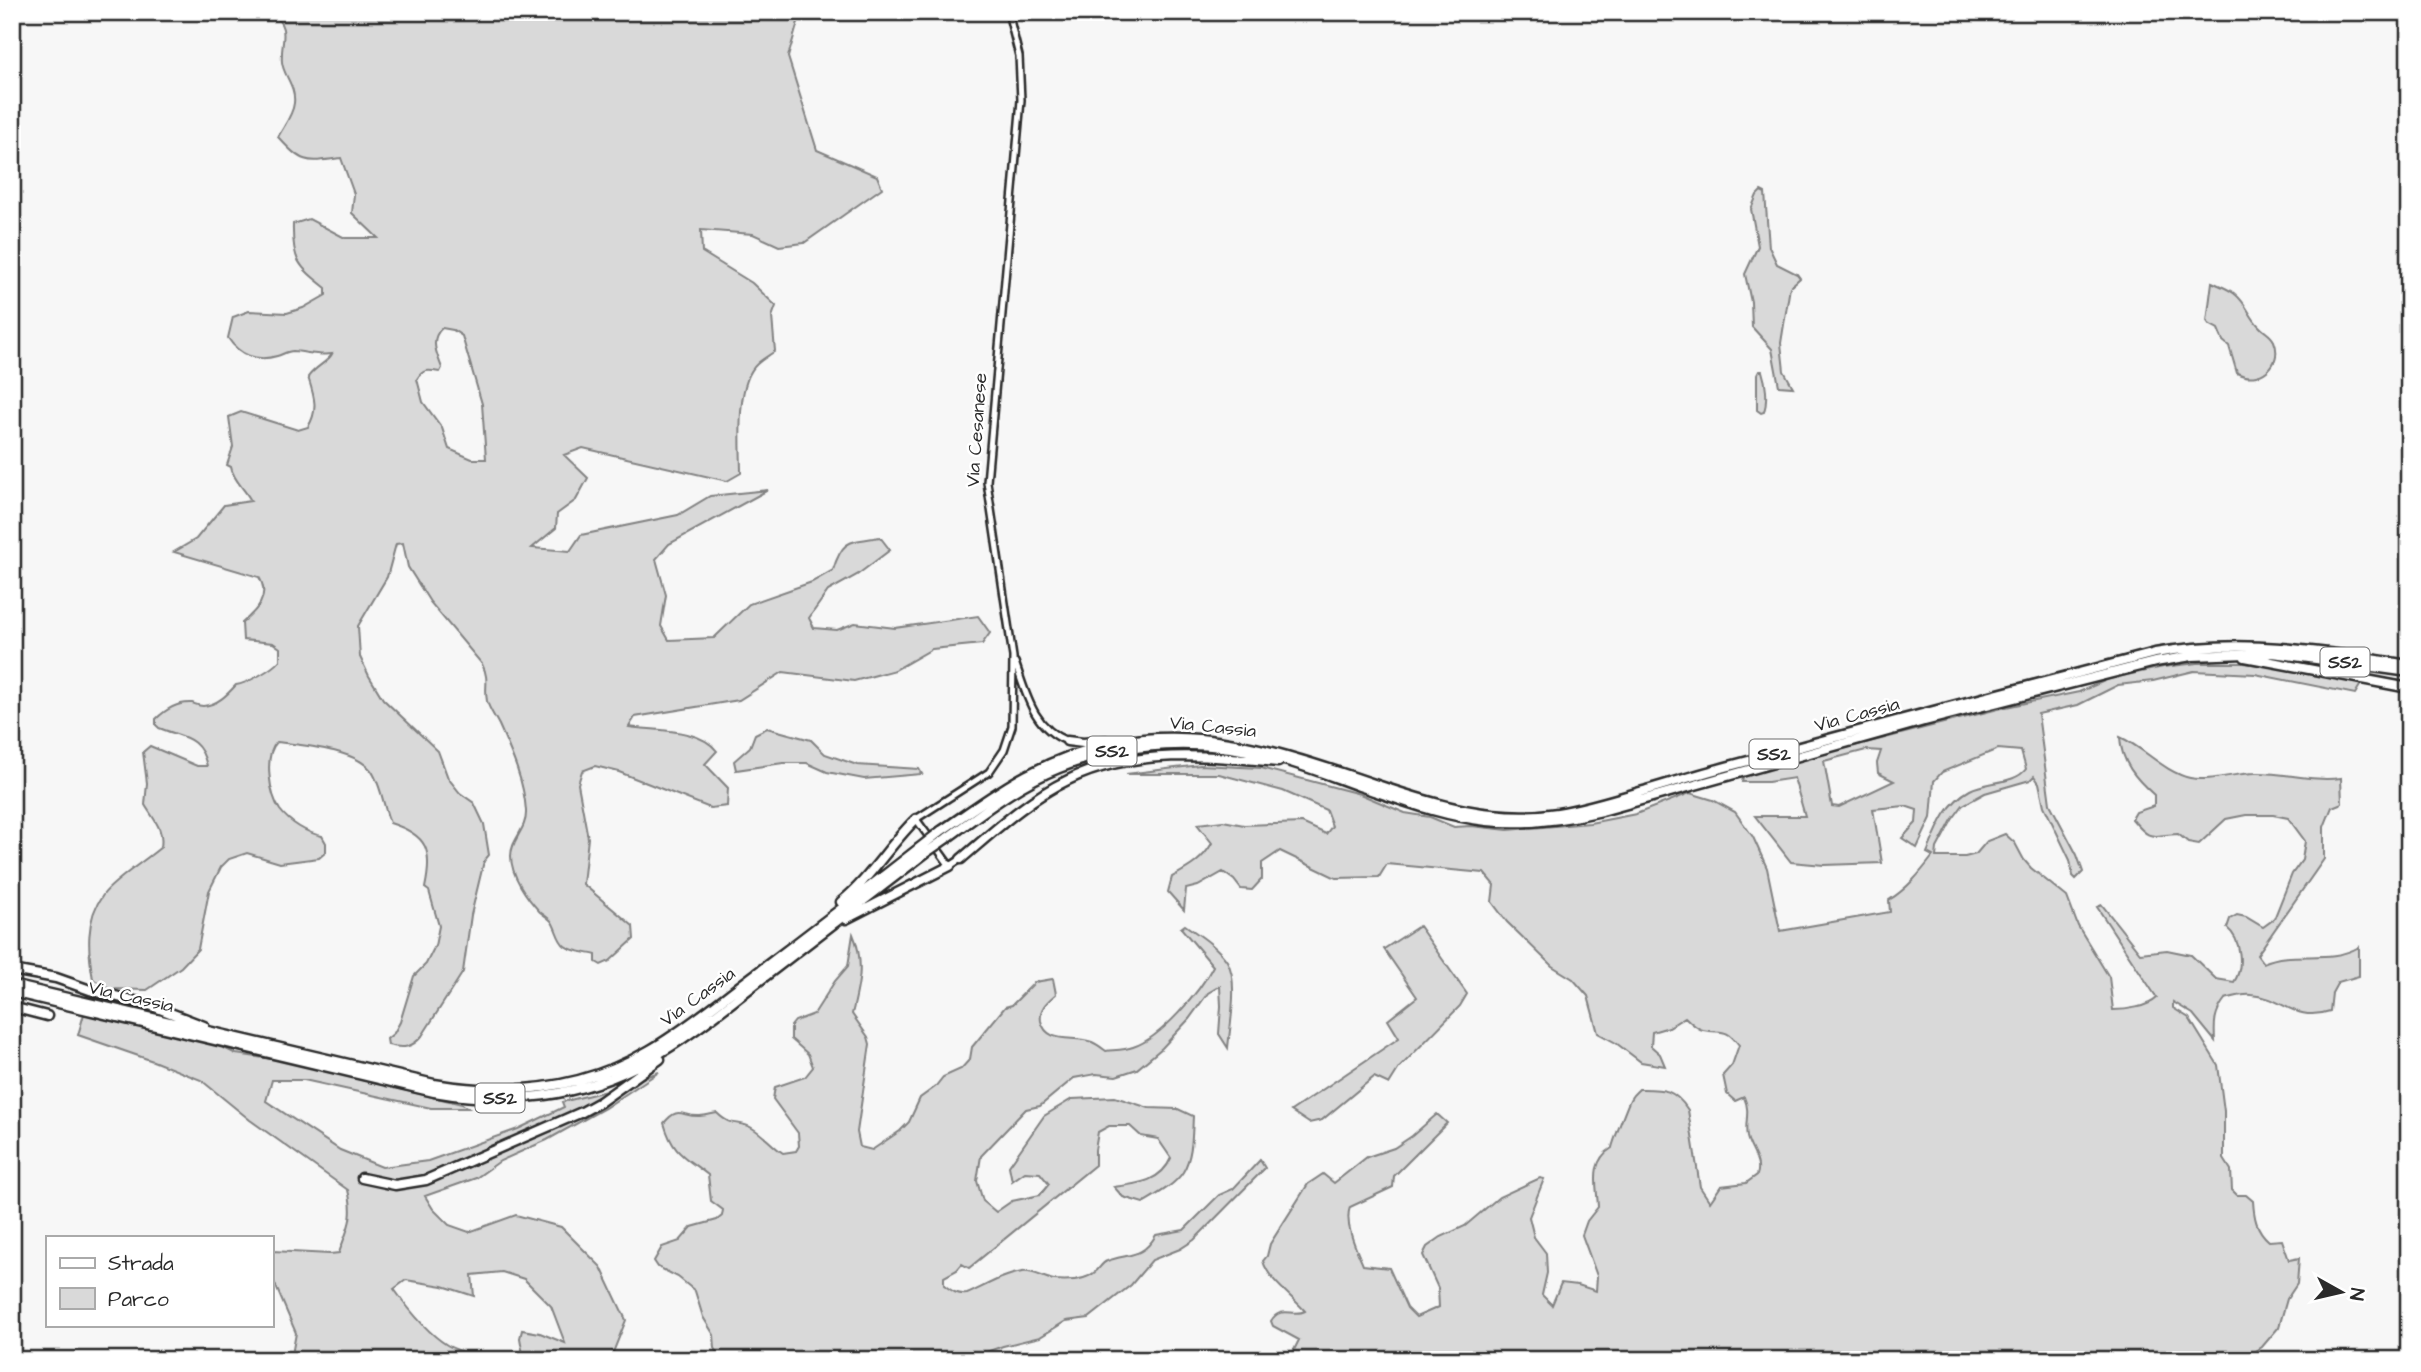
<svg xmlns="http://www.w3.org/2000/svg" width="2421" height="1372" font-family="'Architects Daughter',sans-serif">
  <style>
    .green { fill: #d9d9d9; stroke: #828282; stroke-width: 2; fill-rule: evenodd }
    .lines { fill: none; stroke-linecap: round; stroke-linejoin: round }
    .minor-casing { stroke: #2b2b2b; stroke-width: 10 }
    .highway-casing { stroke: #2b2b2b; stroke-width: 13 }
    .minor { stroke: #fff; stroke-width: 5 }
    .highway { stroke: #fff; stroke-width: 8 }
    .highway-bridge-casing { stroke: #2b2b2b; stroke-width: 13; stroke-linecap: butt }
    .highway-bridge { stroke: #fff; stroke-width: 8 }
    .labels { text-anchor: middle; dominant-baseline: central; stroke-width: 5; stroke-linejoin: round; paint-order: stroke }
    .shield { fill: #fff; stroke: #6b6b6b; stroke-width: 2 }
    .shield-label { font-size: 18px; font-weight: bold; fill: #2b2b2b }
    .street-label { font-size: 19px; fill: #2b2b2b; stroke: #fff }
  </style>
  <rect width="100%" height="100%" fill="#f7f7f7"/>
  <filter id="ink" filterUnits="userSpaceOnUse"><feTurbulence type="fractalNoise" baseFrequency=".0143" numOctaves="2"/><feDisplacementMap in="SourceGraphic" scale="14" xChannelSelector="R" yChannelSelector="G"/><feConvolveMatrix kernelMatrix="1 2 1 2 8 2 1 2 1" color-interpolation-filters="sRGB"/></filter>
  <g filter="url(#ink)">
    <path class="green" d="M271,12H809L798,22L788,57L817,150L877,176L882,188L804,243L779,246L753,234L701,230L702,252L752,283L776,306L772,317L775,351C770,355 762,359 757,364C735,384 741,445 741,473L727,481L583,448L564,455L588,478L576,500L557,514L556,528L532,548L570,551L581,535L678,515L710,496L768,490L669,544L656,559L666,595L661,626L669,640L714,638L749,604L812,582L833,570C843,538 850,542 880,537L890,550L857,575L828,591L809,618L814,628L837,630L855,623L895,628L978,616L990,633L982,644L932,649L895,670L854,681L783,672L739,700L635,717L629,727C656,731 699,728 717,751L705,764L728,788L727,806L710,808L619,772L595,766L582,771L578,784L588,838L583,884L633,926L634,939L610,961L601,965L596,962V955C586,952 573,952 565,946C558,941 557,930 552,922C549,918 545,916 540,912C527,898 511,876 511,856C511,839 527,830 526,811C524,780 511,752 499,725C495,717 489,709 487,701C484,686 490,680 482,664L430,602L408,567L403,543L396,544L387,577L358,626L360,657L369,676L383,699L438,751L448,778L460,793L474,803L484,824L489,855L484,861L471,915L463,972L422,1036C412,1048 403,1049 388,1045L387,1039L394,1033L400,1022L414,976L426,964L435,946L439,926L429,891L425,888C433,851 428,835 390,823C384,808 382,790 374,775C362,750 302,745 277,742C263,756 270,795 280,810C290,823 307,833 322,836L326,843V852L319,858L280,863L247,853L229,859L221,867L209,891L198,949L181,967L147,990L109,989L93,979C88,952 85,919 103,895C112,882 147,859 161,847C164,829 154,820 145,805L147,783L143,752L150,746L197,766H207C200,736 184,738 159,728L156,725V719C166,709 177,702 192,703C195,704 199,706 203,706C217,705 227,695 236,685C246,684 273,669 280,660V648L273,643L243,640L242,623C256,611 271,597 259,577L174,552L196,539L224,505L251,501C245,489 233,480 231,467L227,465L233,447L229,417L241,412L298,430L308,427C319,409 314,396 308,377C316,366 328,362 332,354C319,356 306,352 293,351C287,351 282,355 277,356C256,362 239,355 228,338L233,317L249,311L287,313L303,308L326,295V288C298,266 292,260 293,224L309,219L345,238H378L352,213L354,194L341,158C305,163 303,164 278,137C283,127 293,115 294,103C296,86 283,75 282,62C280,40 292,30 271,12ZM442,328L453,330L462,336L482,404L486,459H472L449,449L442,428L423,402L417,379C423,369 428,370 440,372L442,368C437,354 429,340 442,328Z
      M1761,191L1765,193L1769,247L1777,264L1797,274L1800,278L1790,287L1781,343L1784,371L1793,387L1779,386L1772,349L1752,327L1751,302L1745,274L1758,246L1751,209L1757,195Z
      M2212,282C2220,286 2230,289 2236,295C2246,303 2250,317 2259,326C2264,332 2271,334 2274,341C2284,365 2259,385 2237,373L2229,346L2223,341L2218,329L2209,324L2207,321Z
      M1759,371H1762C1766,383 1768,400 1764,412L1761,413L1757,410V375Z
      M2198,663H2244L2275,667L2361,684L2355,694L2255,674L2194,671L2153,681L2118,685L2078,705L2038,714L2050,804L2077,855L2083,872L2076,879L2073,876L2070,860L2044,806L2039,783L2034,776L2030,780L1985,793L1963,805L1952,820L1937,848L1936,857H1965L1976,854L1987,841L2005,834L2015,843L2024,860L2031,868L2067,897L2078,926L2109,977L2113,1010C2126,1010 2148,1007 2157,998L2097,907L2102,905L2140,953L2167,950L2191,955L2216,979L2234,982C2244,967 2241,939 2227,928L2230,919L2237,915L2246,917L2263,927L2274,919L2292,874L2302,860L2305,841L2288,818L2273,815H2246L2226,819L2199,844L2188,842L2178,834C2151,835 2152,843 2132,819L2136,812L2154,806V795C2136,779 2121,762 2120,737C2143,747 2164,772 2190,778C2209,782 2236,773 2255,773C2284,772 2312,782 2341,778L2342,803L2332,807L2324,827V859L2257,955L2263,963C2295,949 2328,965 2359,947V976L2338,982L2332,993L2330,1011C2294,1023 2283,997 2252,995C2243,994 2233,997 2225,999C2214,1013 2214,1023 2215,1041L2193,1014L2173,1002V1008L2189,1018L2218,1065L2224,1111V1159L2231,1170L2232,1190L2237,1195H2246L2253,1201C2254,1217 2256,1230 2269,1241L2282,1240L2289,1260L2299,1258L2297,1284L2287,1299L2279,1327L2262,1347L2242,1360H1294L1293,1352L1299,1340L1273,1326L1271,1321C1280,1305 1294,1317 1305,1311C1292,1296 1269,1281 1263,1261L1267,1256L1270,1244L1308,1184L1323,1174L1334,1183L1367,1157L1394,1148L1412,1136L1437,1114L1447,1123L1394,1176L1393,1187L1350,1207C1344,1224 1356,1249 1363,1265L1389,1268L1407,1308L1416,1317L1439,1307L1438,1288L1423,1255L1427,1247L1441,1237L1465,1226L1499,1197L1540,1178L1544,1179L1529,1217L1534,1237L1546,1253L1547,1273L1542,1295L1552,1305L1561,1283L1578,1285L1596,1291L1597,1276L1582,1235L1587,1221L1598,1207C1597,1185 1589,1162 1612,1148C1612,1145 1629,1100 1631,1098C1633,1094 1636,1092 1639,1089C1663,1089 1674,1088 1688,1110L1700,1187L1710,1202L1721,1186L1746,1183L1757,1175C1762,1162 1750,1150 1747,1137C1744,1122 1751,1113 1744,1097L1735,1101L1727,1094L1723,1075L1732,1065L1739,1045C1725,1027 1722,1034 1703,1030C1697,1029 1690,1022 1685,1017L1669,1027L1652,1032L1651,1046L1660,1054L1665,1066L1641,1062L1616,1043L1598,1033L1588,996L1573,979L1552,966L1507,922L1492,902L1494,885L1484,873L1387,864L1379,877L1336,878L1280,851L1262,863V879L1252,890L1241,889L1234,880L1223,872L1198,886L1186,889L1184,910L1168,892L1172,877C1188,868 1203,860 1212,843L1197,824L1223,821L1244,825L1302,823L1326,834L1332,826L1326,810L1283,791L1219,774H1126L1200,765L1261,768L1360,794L1405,813L1430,817L1454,827L1471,826L1508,830L1590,823L1636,814L1690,793L1713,800L1735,812L1753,837L1767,868L1780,931L1890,912L1889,900C1907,889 1920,873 1933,856L1927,853C1937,829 1946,803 1970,790C1987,781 2015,784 2026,769L2021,751L1998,749L1942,772L1934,781L1931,818L1917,848L1902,838L1916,823L1917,810L1905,806L1873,809L1882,863L1824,865L1791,862L1755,816H1805L1794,778L1768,782H1742L1744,774L2006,707L2079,692L2109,679L2163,667ZM1866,750L1881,751L1877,763L1878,773L1894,781L1839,807L1832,806L1824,761Z
      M767,728L811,740L825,754L857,765L919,769L922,774L864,779L827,772L807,763H783L736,770L734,761L750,747L755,734Z
      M1185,925C1199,935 1217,946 1227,961C1239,981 1230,1025 1228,1048L1219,1034L1221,1006L1220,986L1208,993L1189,1019L1162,1048L1137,1069L1116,1076L1096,1074L1074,1078L1040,1106L1026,1109L981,1156L977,1181L983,1201L996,1212L1012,1201L1040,1195L1049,1184L1040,1173L1025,1172L1012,1181L1009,1166L1044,1116L1072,1099L1115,1097L1149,1108L1178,1109L1193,1116C1192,1133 1193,1156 1183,1172C1175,1185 1156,1195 1143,1203L1123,1197L1114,1187C1137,1184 1161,1182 1171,1158L1158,1139L1141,1136L1130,1126H1109L1098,1132L1095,1150V1165L969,1268L962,1264L957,1270L944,1277V1285C952,1291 957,1295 967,1294C985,1286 1003,1275 1022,1272C1033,1270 1043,1278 1054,1280C1066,1281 1085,1281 1095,1272C1100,1269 1101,1263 1107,1261C1129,1253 1142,1259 1156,1235L1184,1230L1219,1195L1233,1189L1260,1160L1265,1168L1194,1240L1180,1249L1152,1260L1131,1285L1089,1318L1066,1321L1040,1337L1003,1346L967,1359L918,1360L910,1356L901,1360H720L715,1348L714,1335L703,1317L695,1291L678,1277L658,1267L654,1261L662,1247L680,1241L692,1227L717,1220L722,1216L723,1210L711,1201L708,1175C684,1156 673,1154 664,1123C679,1105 681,1117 700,1116C705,1116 711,1114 717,1113C732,1128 738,1120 752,1128C763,1134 772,1146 783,1153L796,1151L799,1146L798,1133L773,1099L775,1087L805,1077L813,1067L808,1054L791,1039V1026L795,1021L814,1014L835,981L848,966L853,934C865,962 859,986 852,1014L868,1037L870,1044L857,1132L860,1147L872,1150L900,1131L909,1122L920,1098L935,1087L943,1077L961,1069L970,1059L972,1047L1005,1007L1012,1005L1035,982L1053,979L1056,994C1047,1002 1039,1008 1041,1021C1047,1045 1073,1035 1092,1042C1097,1044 1102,1048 1106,1051C1115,1050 1125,1050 1133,1047C1161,1038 1200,992 1213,966L1181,928Z
      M1419,926L1467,994L1460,1006L1399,1068L1389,1084L1374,1077L1322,1120L1309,1123L1291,1111L1399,1038L1388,1020L1417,997L1384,949Z
      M84,1014L208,1040L236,1054L279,1060L462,1104L468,1108H431L304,1080H272L266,1101L340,1150L382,1167L428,1161L518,1129L564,1107L562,1102L606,1091L659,1072L605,1108L547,1140L500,1161L476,1178L425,1196L433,1209L449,1225L469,1232L516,1215L561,1227L601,1267L626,1320L612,1355L623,1360H524L520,1338L522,1330L540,1333L565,1343L551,1306L524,1279L502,1272L472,1275L474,1296L443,1286L406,1280L394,1289C407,1307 427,1333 447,1345C457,1351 466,1351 476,1360H291L296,1333L271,1275L273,1251L330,1254L339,1253C348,1227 355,1218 348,1190L250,1120L201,1080L153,1061L78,1035Z"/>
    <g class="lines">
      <g class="minor-casing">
        <path id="minor" d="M1015,662C1026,693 1033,728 1067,741
          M961,859L950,866L916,819L989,772L1004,750L1012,726L1013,657L987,482L1021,100L1019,56L1008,12"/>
      </g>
      <g class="highway-casing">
        <path id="highway" d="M2245,657L2409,688
          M1067,741L1083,743L1106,741
          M941,831C969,812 997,791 1027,775C1152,709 1252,742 1377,785C1436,805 1495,823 1558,813C1589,808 1620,798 1650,789C1689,777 1728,766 1767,756C1896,720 2026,687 2155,653C2244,638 2322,651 2409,665
          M947,838C983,812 1018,784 1059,768C1126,741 1204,738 1273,757C1302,764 1331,776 1359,786C1401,800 1442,816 1487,821C1526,825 1564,820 1602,811L1924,721L2155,662L2192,656L2273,653L2409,672
          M961,859C994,831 1028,799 1068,780C1133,748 1209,755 1278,762
          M841,902C870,879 889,845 916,819
          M846,919L950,866
          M12,970L56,978L90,990L147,1004L204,1026
          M12,985L434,1084C510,1097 583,1090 650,1050C685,1030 717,1003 749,979C806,936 862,893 918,849
          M12,992L434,1092C507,1105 581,1098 646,1061C689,1038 729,1004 768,974C820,934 872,894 924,854
          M12,1007L47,1016
          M362,1178L395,1185L426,1180L582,1112L600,1102L660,1059"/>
      </g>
      <use href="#minor" class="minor"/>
      <use href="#highway" class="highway"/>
      <g class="highway-bridge-casing">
        <path id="highway-bridge" d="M918,849L941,831
          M924,854L947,838"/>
      </g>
      <use href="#highway-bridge" class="highway-bridge"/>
    </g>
  </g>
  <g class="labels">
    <g class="shield">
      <rect x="2320.5" y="647.5" width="49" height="29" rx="5"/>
      <rect x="1087.5" y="736.5" width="49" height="29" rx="5"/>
      <rect x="1749.5" y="739.5" width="49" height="29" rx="5"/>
      <rect x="475.5" y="1083.5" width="49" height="29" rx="5"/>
    </g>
    <g class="shield-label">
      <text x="2345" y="662">SS2</text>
      <text x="1112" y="751">SS2</text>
      <text x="1774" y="754">SS2</text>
      <text x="500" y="1098">SS2</text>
    </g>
    <g class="street-label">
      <text transform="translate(977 430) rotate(-86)">Via Cesanese</text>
      <text transform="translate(1857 715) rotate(-15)">Via Cassia</text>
      <text transform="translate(1213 727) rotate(6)">Via Cassia</text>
      <text transform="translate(131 997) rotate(13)">Via Cassia</text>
      <text transform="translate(698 997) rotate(-36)">Via Cassia</text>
    </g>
  </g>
  <rect width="2421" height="1372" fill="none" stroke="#fff" stroke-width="42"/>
  <rect x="21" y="21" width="2379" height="1330" fill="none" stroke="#2b2b2b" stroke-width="2.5" filter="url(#ink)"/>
  <rect x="46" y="1236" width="228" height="91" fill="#ffffff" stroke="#aaaaaa" stroke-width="2"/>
  <rect x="60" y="1258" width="35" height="10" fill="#ffffff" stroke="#aaaaaa" stroke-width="2"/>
  <text x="108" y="1270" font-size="21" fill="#2b2b2b">Strada</text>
  <rect x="60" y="1288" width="35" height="21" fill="#d9d9d9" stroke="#aaaaaa" stroke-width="2"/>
  <text x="108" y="1306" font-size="21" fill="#2b2b2b">Parco</text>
  <g transform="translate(2341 1292) rotate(98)" stroke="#ffffff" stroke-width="5" paint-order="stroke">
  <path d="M0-5L12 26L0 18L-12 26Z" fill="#2b2b2b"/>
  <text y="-10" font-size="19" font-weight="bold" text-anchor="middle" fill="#2b2b2b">N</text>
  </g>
</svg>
